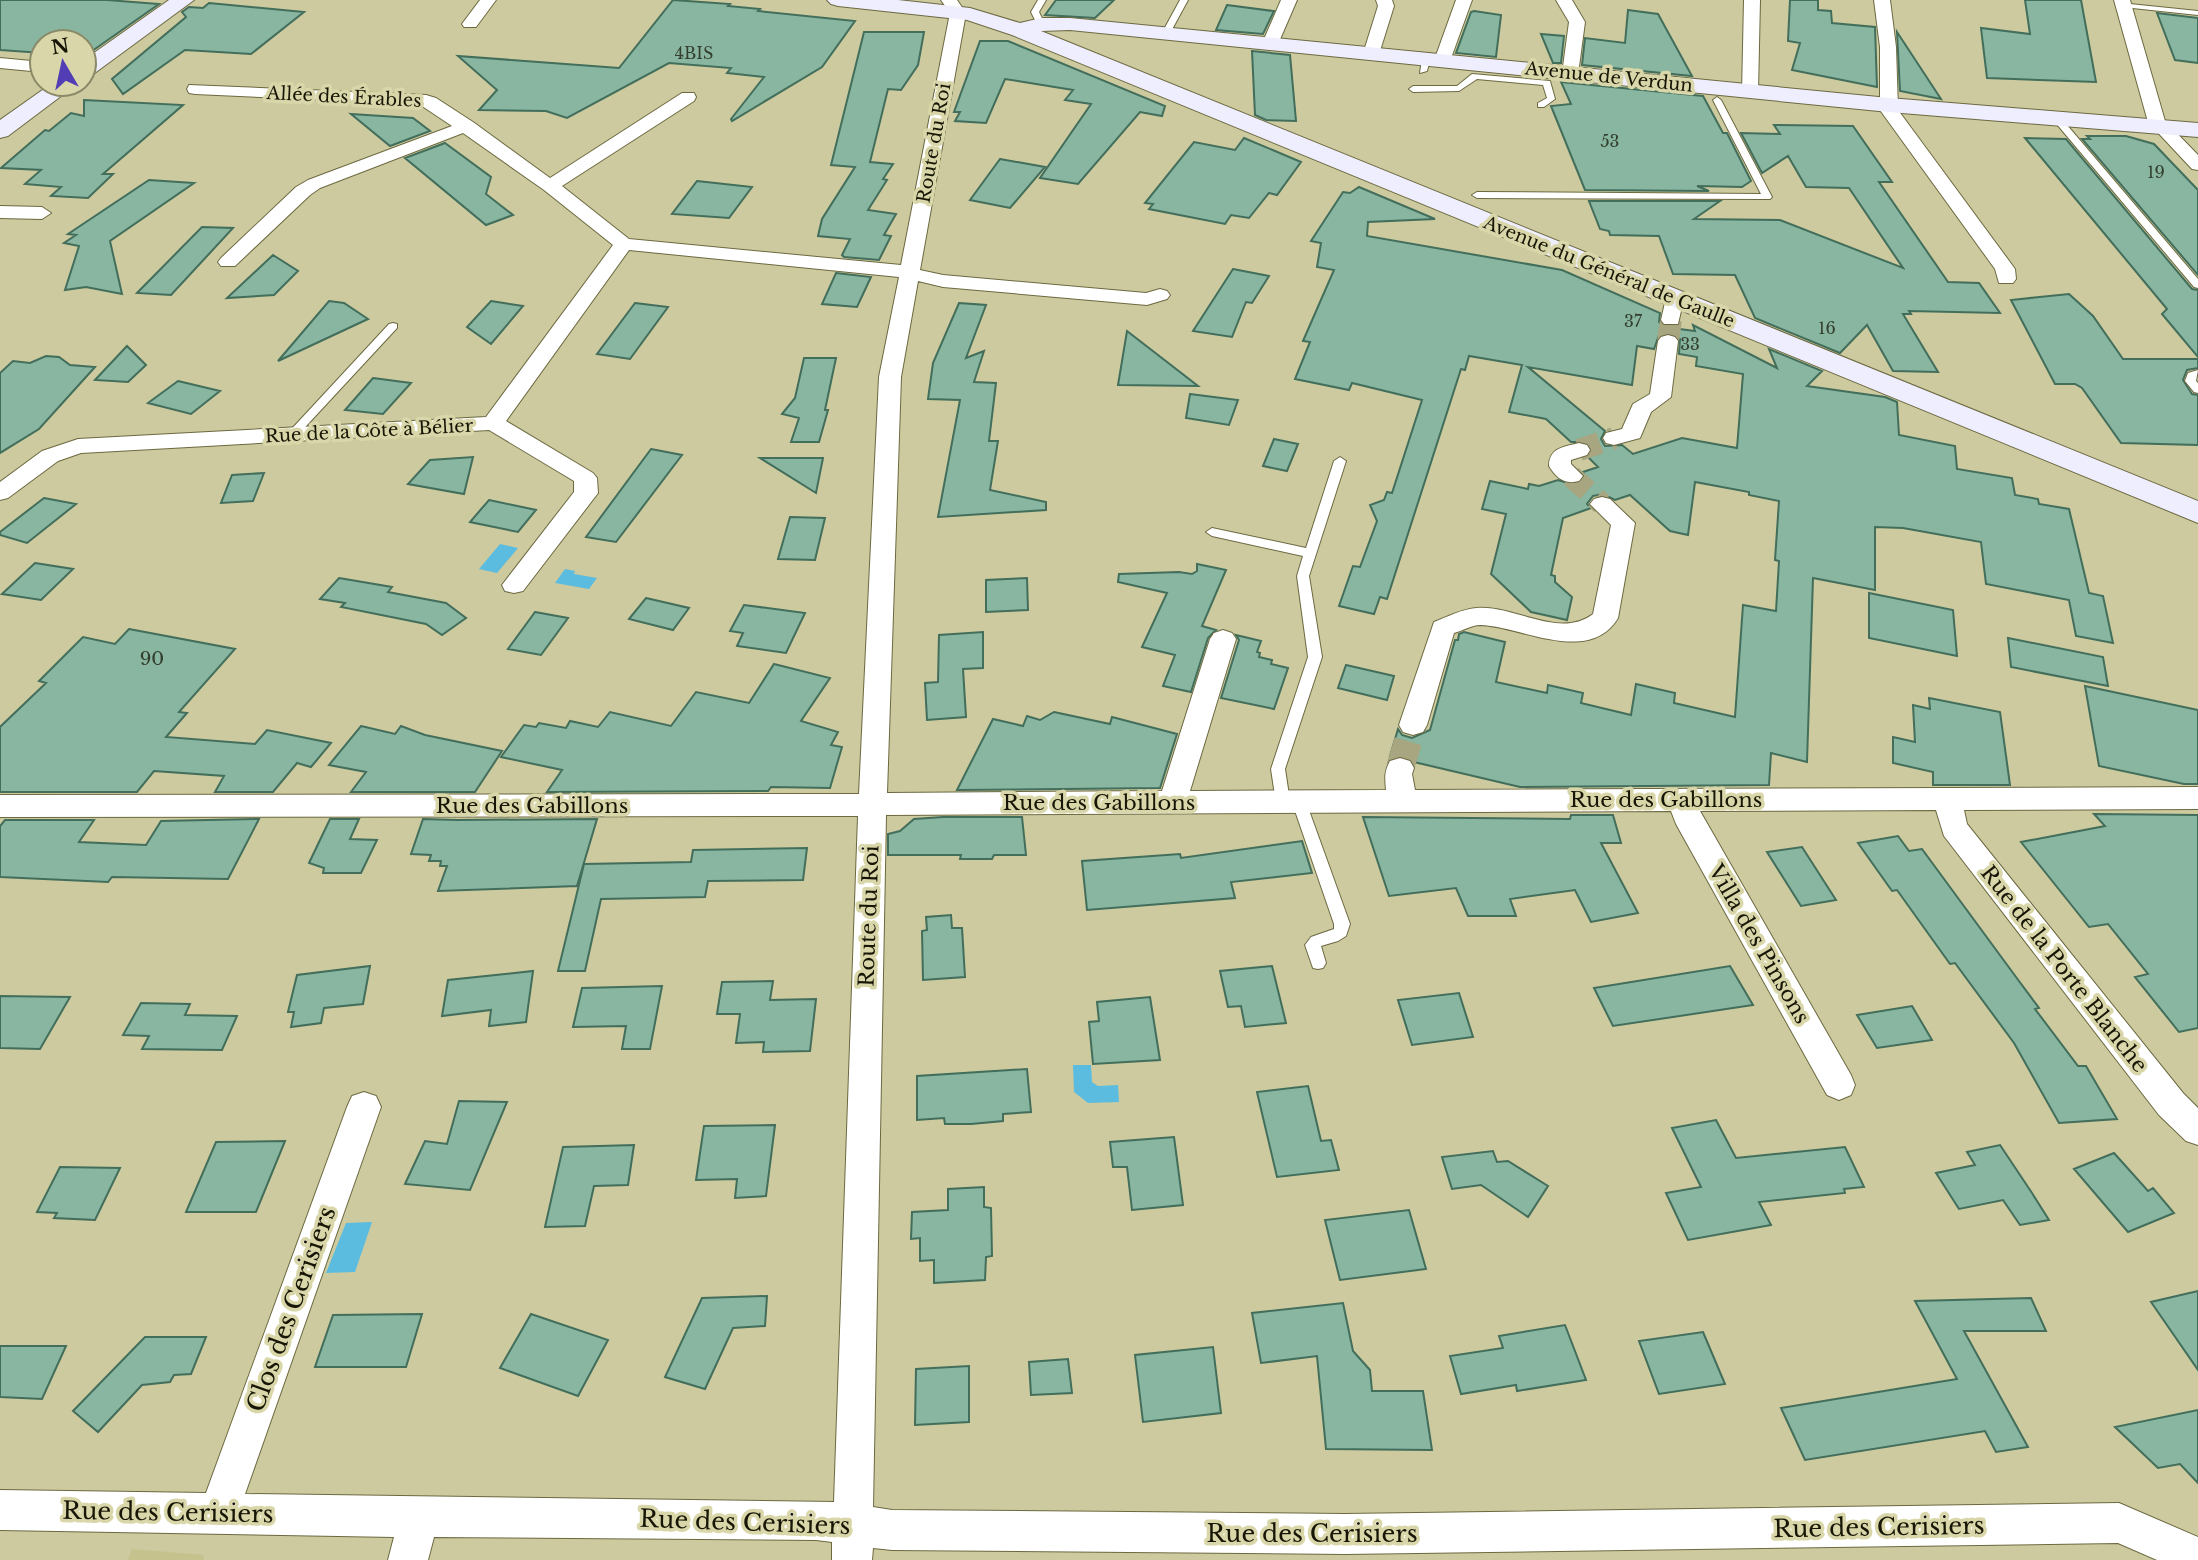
<svg xmlns="http://www.w3.org/2000/svg" width="2198" height="1560" font-family="'Libre Baskerville',serif">
  <style>
    .built { fill: #c5c28e }
    .water { fill: #5cbce0 }
    .building { fill: #88b6a1; stroke: #426e5b; stroke-width: 2; fill-rule: evenodd }
    .lines { fill: none; stroke-linecap: round; stroke-linejoin: round }
    .street-tunnel-far1 { stroke: #a8a680; stroke-width: 22; stroke-dasharray: 22 11; stroke-linecap: butt }
    .street-tunnel { stroke: #a8a680; stroke-width: 28; stroke-dasharray: 28 14; stroke-linecap: butt }
    .lane-casing { stroke: #6c6941; stroke-width: 2 }
    .street-casing { stroke: #6c6941; stroke-width: 2 }
    .secondary-casing { stroke: #6c6941; stroke-width: 2 }
    .lane { fill: #fff; fill-rule: evenodd }
    .street { fill: #fff; fill-rule: evenodd }
    .secondary { fill: #efeeff; fill-rule: evenodd }
    .labels { text-anchor: middle; dominant-baseline: central; stroke-width: 7; stroke-linejoin: round; paint-order: stroke }
    .far-number-label { font-size: 16px; fill: #333e2d }
    .far-street-label { font-size: 18px; fill: #171606; stroke: #d9d7aa }
    .number-label { font-size: 18px; fill: #333e2d }
    .street-label { font-size: 21px; fill: #171606; stroke: #d9d7aa }
    .near-street-label { font-size: 24px; fill: #171606; stroke: #d9d7aa }
  </style>
  <rect width="100%" height="100%" fill="#ccca9e"/>
  <path class="built" d="M132,1549L203,1555L204,1560H128Z"/>
  <path class="water" d="M500,544L518,548L497,573L479,569Z
    M565,569L575,571L574,574L597,578L589,589L555,583Z
    M1073,1065H1091L1092,1082L1098,1086L1118,1085L1119,1102L1088,1103L1074,1092Z
    M372,1222L355,1272L326,1273L346,1223Z"/>
  <path class="building" d="M0,0H107L159,4L85,56L84,42H42V53L0,50Z
    M673,0L730,4L728,6L760,9L758,11L855,21L822,67L732,121L731,119L764,77L727,73L731,68L669,63L567,118L546,111L479,110L497,90L458,56L619,68Z
    M1056,0H1114L1095,18L1045,15Z
    M1790,0H1818V10L1831,11L1832,23L1875,27L1877,87L1792,70L1800,43L1788,41Z
    M2025,0H2081L2096,82L1987,78L1981,28L2030,34Z
    M209,3L304,12L251,54L185,50L123,94L112,79L186,17L182,12L189,7L203,8Z
    M1227,5L1273,11H1274L1263,34L1216,30Z
    M1628,10L1658,14L1692,76L1582,65L1585,38L1625,43Z
    M1474,11L1501,15L1496,57L1456,53L1471,12Z
    M2157,13L2198,18V63L2175,60Z
    M864,32H924L918,65L901,90L888,89L870,162L893,164L883,179L887,180L868,210L896,214L884,235L891,236L879,260L844,257L842,255L850,239L818,236L822,219L855,167L831,165Z
    M1897,32L1941,99L1900,91Z
    M1541,34L1564,36L1561,63H1553Z
    M980,41H1008L1165,106L1162,116L1140,112L1078,184L1040,178L1091,104L1065,100L1073,90L1005,79L986,123L955,121L960,112H954Z
    M1252,51L1290,55L1296,121L1266,120L1255,115Z
    M1561,82L1703,96L1723,133H1727L1751,181L1742,187L1697,186L1709,191L1585,190L1551,106L1571,104Z
    M84,100L183,105L103,174H113L88,198L51,196L61,187L25,184L41,170L1,168L45,130L49,131L71,113L84,116Z
    M351,114L413,118L430,131L390,146Z
    M1774,125L1853,126L1892,182H1879L1948,282L1979,283L2000,313L1909,311L1911,314H1903L1938,372L1893,371L1867,325L1840,353L1755,318L1735,275L1673,274L1659,236L1610,235L1609,231L1600,229L1589,201H1720L1694,219L1780,220L1903,268L1849,188L1806,187L1788,156L1762,173L1741,133L1780,134Z
    M2087,136H2126L2154,144L2198,190V275L2082,139H2090Z
    M1244,138L1301,162L1277,195L1269,193L1249,218L1231,215L1225,224L1149,209L1153,204L1145,203L1194,142L1235,150Z
    M2025,138L2066,139L2192,289L2198,290V357L2162,314L2167,309Z
    M445,143L491,177L486,194L513,215L486,225L405,158Z
    M1000,159L1045,167L1010,208L970,200Z
    M149,180L194,183L110,241L122,294L86,287L65,290L79,246L64,243L76,235L68,234Z
    M697,181L752,187L729,218L672,214Z
    M1359,187L1435,219L1368,222L1367,236L1562,270L1660,313L1659,322L1664,327L1695,331L1693,325L1777,368L1769,349L1822,371L1807,386L1885,397L1897,402L1899,435L1955,446L1957,469L2012,478L2015,495L2038,499L2039,504L2069,509L2089,593L2103,596L2113,643L2076,636L2069,600L1986,584L1981,542L1903,528L1875,527V590L1813,578L1807,762L1771,753L1769,785L1520,787L1414,762L1401,755L1390,756L1398,729L1402,735L1412,738L1430,730L1455,640H1458L1459,634L1464,632L1505,642L1496,682L1547,693L1548,685L1583,693L1581,703L1631,715L1636,684L1675,693L1674,703L1735,717L1743,605L1776,611L1779,561L1775,560L1779,501L1749,495V492L1695,482L1688,535L1670,531L1630,495L1615,500L1603,494L1593,496L1587,504L1591,508L1563,518L1551,575L1555,576V582L1572,597L1567,620L1531,612L1491,574L1506,514L1482,509L1490,481L1528,489L1529,484L1539,486L1558,480L1574,485L1585,478L1583,472L1598,467L1588,457L1592,449L1588,442H1571L1546,419L1509,412L1522,365L1469,356L1465,370L1461,369L1387,599L1380,597L1374,614L1339,606L1353,566L1360,567L1377,521L1370,505L1384,500L1387,492L1392,493L1422,400L1352,383L1349,390L1295,379L1310,342L1303,341L1334,270L1317,267L1321,243L1311,241L1343,192L1350,193ZM1669,332L1680,339L1679,354L1697,357L1696,366L1743,374L1737,448L1682,438L1633,454L1622,445L1605,446L1601,439L1605,431L1528,367L1632,385L1637,346L1654,349L1659,335Z
    M202,227L233,228L171,295L137,293Z
    M273,255L298,271L274,295L227,298Z
    M1233,269L1269,276L1252,303L1246,302L1232,337L1193,331Z
    M836,273L871,277L857,307L822,304Z
    M2069,294L2093,316L2123,359H2198V368L2187,370L2183,380L2192,394L2198,395V445L2121,443L2082,388L2075,384H2055L2011,300Z
    M329,301L344,303L368,319L278,361Z
    M491,301L523,306L491,344L467,327Z
    M635,303L668,307L630,359L597,354Z
    M959,303L986,305L966,358L984,351L974,382L996,383L989,441H998L990,490L1046,502V510L938,517L960,400L928,399L933,363Z
    M1127,331L1198,386L1118,385Z
    M127,346L146,365L128,382L95,380Z
    M46,356L59,357L70,365L95,367L39,429L0,453V373L13,361L30,363Z
    M804,358H836L825,410H828L819,442H791L799,418L782,414L795,398Z
    M373,378L411,383L383,414L345,410Z
    M178,381L220,391L191,414L148,403Z
    M1190,394L1238,400L1229,425L1186,418Z
    M1274,439L1298,444L1287,471L1263,466Z
    M651,449L682,455L616,542L586,537Z
    M473,457L464,494L408,484L430,460Z
    M760,458H823L816,493Z
    M264,473L253,501L221,503L232,475Z
    M44,498L76,504L27,543L0,535V532Z
    M489,500L536,510L518,532L470,522Z
    M790,517L825,518L815,560L778,559Z
    M35,563L73,569L41,600L2,594Z
    M1197,564L1226,570L1202,626L1216,630L1208,638L1191,692L1163,686L1175,655L1142,647L1167,593L1118,582L1119,574L1179,572L1192,574L1197,571Z
    M339,578L392,587L388,592L446,603L466,618L442,635L426,624L341,607L345,603L320,599Z
    M1027,578L1028,610L986,612V580Z
    M1869,593L1953,610L1957,656L1869,638Z
    M646,598L689,608L673,630L629,619Z
    M744,605L805,613L786,653L737,646L743,633L730,631Z
    M535,612L568,618L541,655L508,649Z
    M129,629L235,649L179,712L187,713L166,737L255,744L267,730L331,743L311,767L297,763L273,792H215L224,776L154,771L137,792H0V727L46,683L39,681L83,637L115,644Z
    M983,632V668L963,669L966,717L927,720L925,683L938,682L939,635Z
    M1236,635L1261,641L1257,652L1260,653L1259,657L1272,660L1271,664L1288,668L1274,709L1221,698L1239,640Z
    M2008,638L2103,657L2108,686L2011,667Z
    M774,664L830,678L801,721L838,732L831,745L842,747L830,788L771,787L768,791L547,792L562,770L501,757L524,725L536,727L539,723L566,728L570,721L598,727L610,712L671,726L696,692L749,703Z
    M1346,665L1394,676L1387,700L1338,688Z
    M2085,686L2198,710V784H2184L2099,766Z
    M1929,698L2000,712L2010,785H1933V772L1893,763V737L1915,742L1913,705L1930,709Z
    M1054,712L1110,724L1112,717L1177,734L1160,788L957,790L993,719L1023,726L1027,716L1040,720Z
    M361,726L395,734L401,726L425,735L502,751L475,792H351L366,772L329,765Z
    M2094,814L2198,815V1028L2179,1032L2135,977L2148,974L2108,924L2089,927L2021,842L2105,826Z
    M1571,815H1613L1621,843H1601L1638,913L1591,922L1575,890L1510,899L1516,916H1468L1456,888L1389,896L1363,817L1570,819Z
    M943,817H1022L1026,855H994L992,859H960L961,855H888V834L900,831L914,819Z
    M259,819L228,879L112,877L108,882L0,877V826L5,820H94L79,842L146,845L161,821Z
    M330,819H359L350,839L377,840L361,873H323L324,868L309,863Z
    M423,819L457,820L597,819L577,886L438,891L447,866H440L441,861H429L431,855L411,854Z
    M1898,836L1909,851L1922,849L2016,977L2039,1008L2035,1009L2078,1066H2086L2117,1119L2059,1123L2014,1043L1955,963L1950,964L1897,890L1892,891L1858,843Z
    M1302,841L1312,873L1231,882L1235,898L1087,910L1082,861L1180,854L1181,858Z
    M1802,847L1836,900L1801,906L1767,852Z
    M807,848L803,880L708,881L705,897L601,899L585,971H558L584,864L691,862L693,850Z
    M951,915L952,928H962L965,977L923,980L922,931L927,930L926,917Z
    M370,966L363,1004L324,1008L321,1023L291,1027L294,1012H288L297,975Z
    M1272,966L1286,1023L1245,1027L1241,1006L1228,1007L1220,971Z
    M1730,966L1753,1005L1613,1026L1594,988Z
    M533,971L526,1022L489,1026L491,1010L442,1016L448,980Z
    M773,981L770,1000L816,999L810,1051L763,1052L764,1042L736,1043L740,1014H717L722,982Z
    M662,986L650,1049H622L626,1026L573,1027L582,988Z
    M1459,993L1473,1037L1412,1045L1398,1000Z
    M0,996L70,997L40,1049L0,1048Z
    M1150,997L1160,1060L1093,1064L1089,1022L1099,1021L1097,1002Z
    M141,1003L190,1004L185,1015L237,1016L222,1050L142,1049L149,1036L123,1035Z
    M1912,1006L1932,1040L1877,1048L1857,1015Z
    M1027,1069L1031,1112L1003,1114V1121L971,1124H945L944,1118L917,1120V1076Z
    M1308,1086L1321,1141L1331,1140L1339,1170L1277,1177L1257,1092Z
    M459,1101L507,1102L470,1190L405,1184L425,1141L447,1144Z
    M1716,1120L1736,1158L1845,1147L1864,1187L1844,1189L1845,1193L1759,1202L1771,1225L1688,1240L1666,1193L1701,1187L1672,1128Z
    M775,1125L766,1196L735,1198L737,1179L696,1180L704,1126Z
    M1174,1137L1183,1205L1132,1210L1127,1167H1113L1110,1142Z
    M285,1141L256,1212H186L216,1142Z
    M634,1145L628,1185L594,1186L585,1226L545,1227L563,1147Z
    M2000,1145L2032,1193L2049,1220L2020,1225L2003,1200L1959,1209L1936,1173L1975,1165L1967,1152Z
    M1493,1151L1497,1162L1508,1161L1548,1186L1528,1217L1481,1185L1452,1189L1442,1157Z
    M2114,1153L2148,1191L2153,1188L2174,1213L2128,1232L2074,1169Z
    M60,1167L120,1168L95,1220L54,1218L57,1213L37,1212Z
    M984,1187V1207L991,1208L992,1256L986,1257L985,1280L934,1283V1260L920,1261V1238L911,1239L912,1212L948,1210V1189Z
    M1409,1210L1426,1269L1340,1280L1325,1220Z
    M2198,1291V1370L2151,1302Z
    M767,1296L765,1326L733,1328L705,1389L665,1377L702,1298Z
    M2031,1298L2046,1331H1964L2028,1447L1996,1452L1985,1431L1805,1460L1781,1408L1957,1379L1915,1301Z
    M1343,1303L1353,1351L1370,1370L1372,1391H1423L1432,1450L1326,1449L1317,1356L1261,1363L1252,1313Z
    M422,1314L406,1367H315L333,1315Z
    M531,1314L608,1340L578,1396L500,1368Z
    M1565,1325L1586,1380L1517,1391L1516,1385L1461,1394L1450,1356L1503,1348L1499,1336Z
    M1703,1332L1725,1384L1659,1394L1639,1341Z
    M145,1337H206L191,1374L174,1375L170,1382L142,1385L98,1432L73,1411Z
    M0,1346H66L42,1399L0,1397Z
    M1213,1347L1221,1413L1143,1422L1135,1355Z
    M1068,1359L1072,1393L1031,1395L1029,1362Z
    M969,1366V1422L915,1425L916,1369Z
    M2198,1410V1483L2180,1464L2158,1468L2115,1427Z"/>
  <g class="lines">
    <path class="street-tunnel-far1" d="M1668,341L1671,320
      M1579,450L1614,438
      M1571,476L1602,504"/>
    <path class="street-tunnel" d="M1400,768L1413,725"/>
    <g class="lane-casing">
      <path id="lane" d="M1038,0H1046L1039,12L1045,24L1041,26L1037,24L1031,12Z
        M1180,0H1188L1169,35H1163L1162,33Z
        M2120,3L2198,11V15L2123,7H2120Z
        M1426,57L1430,59L1427,71L1420,73L1422,59Z
        M1472,74L1550,81L1555,99L1544,107H1538V103L1547,98L1543,85L1477,79L1459,91L1413,92L1409,89L1413,86H1457Z
        M1717,97L1721,100L1772,197L1770,199L1477,198L1472,195L1477,192L1761,194L1713,100Z
        M2055,118H2061L2198,279V288L2194,287L2055,122Z
        M393,323L397,324V328L295,438H287V434L389,324Z
        M2198,370L2196,381L2198,383V393L2194,392L2185,381L2188,373Z
        M1340,457L1346,461L1309,576L1322,657L1285,769L1290,802L1288,806H1278L1276,802L1271,769L1308,657L1297,576L1303,556L1212,536L1206,532L1212,528L1306,548L1334,461Z
        M1299,797L1304,798L1306,802L1350,924L1346,936L1338,941L1321,946L1326,963L1323,968L1318,969L1313,968L1305,945L1311,937L1334,929V924L1292,802L1294,798Z"/>
    </g>
    <g class="street-casing">
      <path id="street" d="M480,0H496L476,27H464L462,24Z
        M941,0H957L966,13L920,270L943,275L1146,293L1160,289L1167,291L1170,295L1167,299L1147,305L943,287L918,281L901,377L887,793L1162,791L1210,639L1214,633L1223,630L1232,633L1236,639L1190,791L1386,790C1385,778 1384,772 1390,761L1400,758L1410,761L1414,768L1412,774L1415,790L2198,787V809L1964,810L1967,824L2183,1093L2198,1108V1145L2186,1141L2159,1115L1944,836L1936,810L1700,811L1851,1075L1855,1085L1851,1095L1839,1100L1827,1095L1676,824L1671,811L886,815L873,1507L892,1510L1345,1514L2119,1503L2198,1537V1560H2157L2118,1543L1345,1554L892,1550L873,1548L872,1560H832V1542L816,1540L434,1537L428,1560H388L394,1537L0,1530V1490L206,1493L347,1107L352,1096L364,1092L376,1096L381,1107L245,1494L834,1502L858,816L0,817V795L859,794L879,377L899,277L629,250L506,421L593,473L597,478L598,493L523,591L514,593L505,591L502,585L574,492V481L489,430L81,453L58,461L8,498L0,500V482L42,451L78,439L486,417L613,245L544,190L463,133L320,188L310,195L235,266H221L218,262L221,258L296,187L308,180L452,126L419,104L195,94L189,93L187,89L189,85L426,95L436,98L473,122L550,178L682,93H694L696,97L694,101L562,186L629,239L901,265L950,13Z
        M1281,0H1297L1278,44L1270,49L1264,47L1262,44Z
        M1376,0H1392L1394,6L1379,54L1371,59L1363,54L1378,6Z
        M1456,0H1472L1450,61L1442,66L1436,64L1434,61Z
        M1556,0H1572L1585,22L1578,74L1570,79L1562,74L1569,22Z
        M1744,0H1760L1758,92L1750,97L1742,92Z
        M1874,0H1890L1896,47L1898,110L2015,269L2016,279L2013,283H1999L1995,269L1880,110V47Z
        M2114,0H2130L2165,121L2198,155V170L2192,169L2148,122Z
        M0,58L42,62V72L0,68Z
        M0,206L42,207L51,213L42,219L0,218Z
        M1674,292L1681,294L1684,298L1678,324H1664L1661,320L1667,294Z
        M1668,335L1675,337L1678,341L1671,397L1651,412L1640,438L1614,445L1606,443L1603,438L1606,433L1622,429L1633,404L1650,394L1658,341L1661,337Z
        M1579,443L1587,445L1590,450L1587,455L1571,460V464L1583,476L1579,481C1565,485 1556,478 1549,466C1549,448 1563,447 1579,443Z
        M1602,497L1610,499L1635,523L1618,618C1589,666 1521,626 1480,625C1472,625 1462,631 1454,633L1427,725L1423,732L1413,735L1403,732L1399,725L1434,622C1447,617 1462,609 1476,608C1513,604 1559,640 1593,614L1611,525L1590,504L1594,499Z"/>
    </g>
    <g class="secondary-casing">
      <path id="secondary" d="M169,0H194L92,75L84,77V60Z
        M827,0H898L970,8L1020,23L1041,18H1070L1889,98L2198,123V137L1889,112L1070,30L1041,31L2198,501V523L1012,35L967,20L838,6L831,4Z
        M51,84H77L8,136L0,138V120Z"/>
    </g>
    <use href="#lane" class="lane"/>
    <use href="#street" class="street"/>
    <use href="#secondary" class="secondary"/>
  </g>
  <g class="labels">
    <g class="far-number-label">
      <text x="694" y="53">4BIS</text>
      <text x="1610" y="141">53</text>
      <text x="2156" y="172">19</text>
      <text x="1633" y="321">37</text>
      <text x="1827" y="328">16</text>
      <text x="1690" y="344">33</text>
    </g>
    <g class="far-street-label">
      <text transform="translate(1609 77) rotate(6)">Avenue de Verdun</text>
      <text transform="translate(344 97) rotate(3)">Allée des Érables</text>
      <text transform="translate(934 143) rotate(-80)">Route du Roi</text>
      <text transform="translate(1609 272) rotate(22)">Avenue du Général de Gaulle</text>
      <text transform="translate(369 431) rotate(-3)">Rue de la Côte à Bélier</text>
    </g>
    <g class="number-label">
      <text x="152" y="659">90</text>
    </g>
    <g class="street-label">
      <text x="1666" y="800">Rue des Gabillons</text>
      <text x="1099" y="803">Rue des Gabillons</text>
      <text x="532" y="806">Rue des Gabillons</text>
      <text transform="translate(869 916) rotate(-88)">Route du Roi</text>
      <text transform="translate(1759 944) rotate(60)">Villa des Pinsons</text>
      <text transform="translate(2064 969) rotate(52)">Rue de la Porte Blanche</text>
    </g>
    <g class="near-street-label">
      <text transform="translate(291 1309) rotate(-70)">Clos des Cerisiers</text>
      <text transform="translate(168 1512) rotate(1)">Rue des Cerisiers</text>
      <text transform="translate(745 1522) rotate(2)">Rue des Cerisiers</text>
      <text transform="translate(1879 1527) rotate(-1)">Rue des Cerisiers</text>
      <text x="1312" y="1533">Rue des Cerisiers</text>
    </g>
  </g>
  <g transform="translate(63 63) rotate(351)"><circle r="33" fill="#d9d7aa" stroke="#8b8a68" stroke-width="2"/>
  <path d="M0-5L12 26L0 18L-12 26Z" fill="#523db5"/>
  <text y="-10" font-size="19" font-weight="bold" text-anchor="middle" fill="#171606">N</text>
  </g>
</svg>
